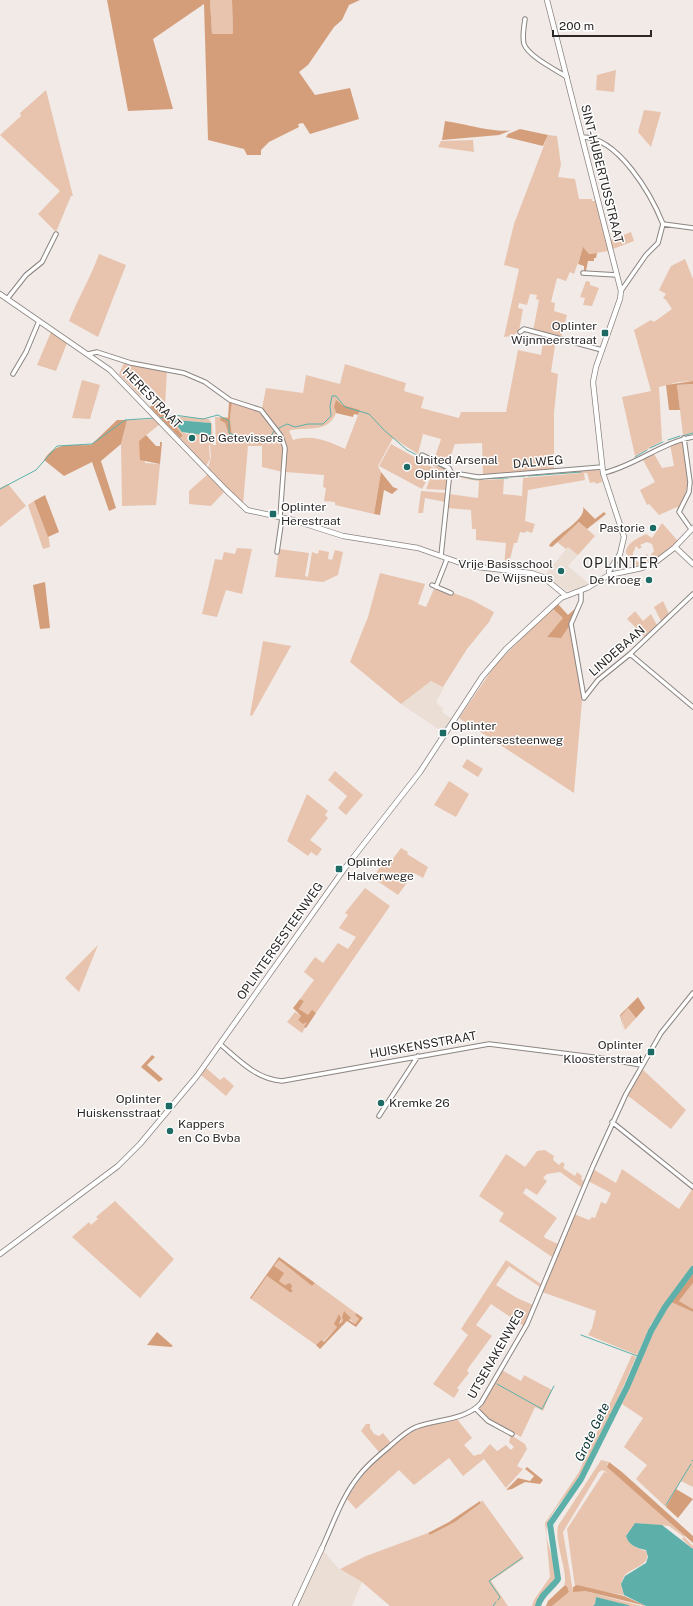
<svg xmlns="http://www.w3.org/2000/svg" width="693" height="1606" font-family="'Public Sans',sans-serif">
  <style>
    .built { fill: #ebded5 }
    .green { fill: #e8c4ae; fill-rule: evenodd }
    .forest { fill: #d59e7a }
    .water { fill: #5cb0a9 }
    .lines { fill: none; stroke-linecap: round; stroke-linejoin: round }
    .stream { stroke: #5cb0a9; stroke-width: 1 }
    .river { stroke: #5cb0a9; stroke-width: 6 }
    .minor-casing { stroke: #8b8582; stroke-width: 5.5 }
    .tertiary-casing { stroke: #8b8582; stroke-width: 6 }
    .minor { stroke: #fff; stroke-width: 3.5 }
    .tertiary { stroke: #fff; stroke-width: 4.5 }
    .poi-dot { fill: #1e6a65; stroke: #fff; stroke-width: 1.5 }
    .labels { text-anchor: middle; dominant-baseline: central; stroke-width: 3; stroke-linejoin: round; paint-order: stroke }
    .street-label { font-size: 12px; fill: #2b2827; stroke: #fff }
    .poi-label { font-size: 12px; fill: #2b2827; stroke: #fff; text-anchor: start }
    .water-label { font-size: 13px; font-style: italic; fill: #083230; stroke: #fff }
    .quarter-label { font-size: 14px; letter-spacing: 1px; fill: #2b2827; stroke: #fff }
  </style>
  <rect width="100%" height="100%" fill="#f1eae7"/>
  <path class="built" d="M568,547L578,555L568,566L588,583L581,588L567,591L544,576Z
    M431,681L444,687L436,702L443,709L442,712L452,719L443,732L401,704Z
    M323,1550L338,1568L362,1582L352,1606H297Z"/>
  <path class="green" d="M210,0H232L233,34H212Z
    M616,70L614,92L596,90L597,75Z
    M46,90L73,196H71L56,232L38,214L60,191L0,135L21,116L20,113Z
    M644,110L661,112L651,147L638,132Z
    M548,135L557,136L561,165L558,177L575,179L579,199H592V201H597L609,251L589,254L583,248L574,274L570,272L566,281L557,278L551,302L555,303L554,311L567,315L561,339L533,331L539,300L536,299L537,295L530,294L527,305L519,303L518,308L523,309L519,331L512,336L504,337L519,269L504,265L514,224Z
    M473,140L474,152L438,147L441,141Z
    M631,232L634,241L613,249L610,240Z
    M99,254L126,265L98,337L69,321C78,298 91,277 99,254Z
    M685,259L693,279V381L678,382L659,387L662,441L635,456L622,397L651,391L634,330L651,320L654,322L672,309L666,300L663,298L666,294L659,290L671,266Z
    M586,281L590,282V285L599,288L592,306L583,305L585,298L580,297Z
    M51,332L67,343L56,371L37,365Z
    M544,336L556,339L551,372L558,374L554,413V469L483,475L482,443L455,444L447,466L434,460L441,439L423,434L418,454L393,438L378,466L381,472L374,514L335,505V502L324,501L326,488L323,487L324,475L285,472L286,443L262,408L266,388L303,393L306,375L340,384L345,364L406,383L404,391L424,397L421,408L459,418L461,412H506L518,350L541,355ZM334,407L360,410L345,449C328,441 312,434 293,440L289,431L291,430C309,427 328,433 336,413Z
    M124,363L167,370L165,408L154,407L156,393L151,388L140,396L119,374Z
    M82,380L100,385L90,419L72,418Z
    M693,384V433L683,435L677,385Z
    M232,403L260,411L280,436L284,450L283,472L262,467V446H248L243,505L208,468L211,457L210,445H209L210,459L206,466L180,438L183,436L171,421L174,416L209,419L212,424L213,445H216L215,417H228L225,423L231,441L262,444V441L245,440L232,436L230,418ZM176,420L210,423H211L187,434L182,432Z
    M156,419L160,424L139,441L145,463L160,464L156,505L122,506L121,444L127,420Z
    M683,441C689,472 693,479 679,510L677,507L659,515L649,504L647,505L640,490L655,482L642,458L653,452L662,468L674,466L670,444Z
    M391,444L434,468L422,489L379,466Z
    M422,456L448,469L446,490L426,489L435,467L420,459Z
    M596,469L600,471L602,482L596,484L595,482L590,483L587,473H584L585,480L528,490L525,521L535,524L532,533L526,531L525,533L520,532L517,543H514L508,568L504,567L506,543L476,540V529H472L471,510L447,508L449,494L478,498L479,481L461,478V476L475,478L507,476L483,479V480L504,479L503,494L522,496L523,478L581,473L528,474Z
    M208,474L224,492L211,506L189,504V491Z
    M8,484L26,506L0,527V488Z
    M421,491L446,493L445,502L425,498L423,513H418Z
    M34,501L49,539L50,547L43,549L28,505Z
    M579,522L595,536L578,555L568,547L566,549L557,542Z
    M662,523L678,541L657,558L636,566L626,553C626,543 638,538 646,534L652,538ZM647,542L652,544L654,551L649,557L647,554L644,556L647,560L639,562L633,560V553L636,546L639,549L642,547L640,545Z
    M237,548L252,549L242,594L226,590L217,617L202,614L215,559L222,560L224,552L235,554Z
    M279,549L309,553L305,576L308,577L312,552L318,554L319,550L329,552L328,559L332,560L335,550L343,552L338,575L323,582L275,577Z
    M380,573L425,584L418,604L426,607L434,589L450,595L451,592L472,600L494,612L489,622L467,649L443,687L431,681L401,704L350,662L368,617Z
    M663,601L670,616L662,623L654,607Z
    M552,608L564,618L547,637L570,625L582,701L574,793L459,718L496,664Z
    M635,611L643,621L651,614L658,627L646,638L627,619Z
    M263,641L291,646L252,716L250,715Z
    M467,759L483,769L478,777L462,767Z
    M335,771L363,795L346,815L338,808L347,796L328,780Z
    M449,781L469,794L456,817L434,805Z
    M307,794L328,811L325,815L328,818L310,840L322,849L317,856L311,852L308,856L287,841Z
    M401,848L408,852L407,854L428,867L423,878L414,873L398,895L373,878L384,861L389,864Z
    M365,888L390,906L316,1013L312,1011L308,1016L299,1009L304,1001L300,999L314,980L304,972L315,957L323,963L338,943L348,949L356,937L339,928L348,915L345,913Z
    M98,945L79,992L65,978Z
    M628,1008L636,1018L625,1030L621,1016Z
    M295,1012L301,1016L298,1020L308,1022L302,1033L287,1022Z
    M206,1068L220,1080L224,1077L234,1086L226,1096L201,1075Z
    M641,1068L686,1110L671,1129L627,1095Z
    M545,1150L554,1156L553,1160L559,1165L562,1162L565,1164L563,1168L575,1176L577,1172L582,1176L581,1179L584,1181L581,1187L560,1172L547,1174L543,1178L547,1181L537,1195L526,1188L523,1193L557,1218L544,1236L545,1238L558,1244L552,1257L499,1221L504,1213L479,1196L506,1154L525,1167L537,1151Z
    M593,1169L616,1183L622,1169L679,1209L693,1188V1265L651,1324L637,1355L588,1335L592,1328L596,1311L542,1292L574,1214L589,1220L592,1217L595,1218L601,1202L606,1204L611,1193L588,1181Z
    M115,1201L174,1259L140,1298L72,1237L89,1222L91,1225L98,1219L96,1217Z
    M279,1260L312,1286L315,1283L356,1313L355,1315L359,1319L355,1324L344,1314L342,1317L343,1321L340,1325L341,1320L338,1316L337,1327L323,1342L321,1340L316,1345L251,1299L267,1276L291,1293L293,1290L279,1281L274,1266Z
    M506,1260L541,1284L540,1287L509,1266L496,1285L517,1298L533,1305L524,1326L491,1304L476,1325L492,1336L469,1367L467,1371L469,1373L457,1388L459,1390L454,1398L433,1384L468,1335L461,1329Z
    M693,1283V1309L679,1301Z
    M671,1302L693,1312V1487L681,1481L666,1507L636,1479L647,1465L624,1447L643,1418L622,1404L655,1329Z
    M632,1355L636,1357C619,1397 602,1437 581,1475C571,1493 553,1506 547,1526C543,1542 557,1560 555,1576C554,1589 537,1593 536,1606H532L534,1600L550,1577L545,1523L579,1472Z
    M502,1370L521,1381L524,1375L552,1390L543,1411L535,1407L521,1437L494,1423L480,1411V1407Z
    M457,1419L472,1438L464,1445L474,1456L479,1454L480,1455L490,1444L497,1451L506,1445L511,1450L514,1447L509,1442L511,1435L525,1444L527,1449L517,1466L523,1469L506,1488L484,1459L463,1476L449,1458L414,1485L399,1470L356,1509L347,1499C360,1475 392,1440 418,1429C430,1424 444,1422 457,1419Z
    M366,1424H370V1428L374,1434L379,1436L383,1433L391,1443L379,1452L361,1431Z
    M601,1460L609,1462L607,1464L685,1536L684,1537L693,1546V1549L682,1539L684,1537L669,1526L635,1523L626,1536C629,1546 637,1548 646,1551C652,1565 633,1567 625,1575C623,1578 622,1581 621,1584L624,1595L575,1587L567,1529L604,1472L608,1473L602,1470L599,1472L563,1532L573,1591H585L641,1606H630L596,1597L595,1604L593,1606H552L569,1592L567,1586H564C569,1573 554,1543 558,1526Z
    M482,1500L524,1558L491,1581L508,1606H390L362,1582L340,1569L366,1556L428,1533L430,1535L455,1522L481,1503Z"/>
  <path class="forest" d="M107,0H210L212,34H233L232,0H360L349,5L342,20L334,27L308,65L299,72L315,95L350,88L359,119L310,134L303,123L298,124L299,127L269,142L261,150V155H247L244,149L208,140L204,4L153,39L173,109L128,111Z
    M445,121C461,123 499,134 512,130L499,135L442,140Z
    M520,129L548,135L543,146L506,137L508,134Z
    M583,247L589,254L597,253L596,258H594V261H588L586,271L584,272V266L578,264Z
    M693,381V384L677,385L680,410H669L666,385Z
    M336,400L342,405L360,410L358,415L354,414L353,417L336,413L334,407Z
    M155,402V407L165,408L164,418L174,416L171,421L183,436L180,438L150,407Z
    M229,402L232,403L230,418L232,436L245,440L262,441V444L231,441L225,423L220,420V418H228Z
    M117,420H127L121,444L101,461L116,508L109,511L92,462L64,476L44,460C56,441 71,446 91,445Z
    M146,435L156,446H160V442H162L160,464L140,460L139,441Z
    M381,472L393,487L398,489L392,494L384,490L380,515L374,514Z
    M45,495L59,532L48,537L34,501Z
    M583,507L595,519L604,512L606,514L587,529L579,522L552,547L549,546C556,534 587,520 583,507Z
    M45,582L50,628L40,629L33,585Z
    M558,604L568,615L577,607L570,625L561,638L547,637L563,618L552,608Z
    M638,997L645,1008L636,1018L628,1008L621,1016L624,1031L620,1015Z
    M300,999L304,1001L299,1009L308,1015L312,1010L316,1013L306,1028L304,1027L307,1022L303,1024L298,1020L301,1016L293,1008Z
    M152,1055L155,1057L147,1065L163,1079L159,1082L141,1067Z
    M279,1257L315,1283L312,1286L279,1260L274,1266L284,1273L279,1281L285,1285L290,1283L292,1286L291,1289L293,1290L291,1293L267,1276L251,1299L250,1298Z
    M693,1274V1283L679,1301L693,1309V1312L671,1302Z
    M344,1311L351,1318L349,1320L355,1324L359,1319L355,1315L356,1313L363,1318L356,1327L347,1321L320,1349L316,1345L321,1340L324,1342L337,1327L334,1324L339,1314L341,1319L339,1324L343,1321L342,1317Z
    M157,1332L173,1346L171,1347L147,1345Z
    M609,1462L622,1472L693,1536V1543L607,1467Z
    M527,1467L543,1480L540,1484L525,1482L512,1489L506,1490L518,1478L530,1481L534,1476L525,1469Z
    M676,1489L693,1499L678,1518L666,1507Z
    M480,1501L481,1503L455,1522L430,1535L428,1533L449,1522Z
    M577,1585L624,1596L646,1606L585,1591L573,1592V1587Z
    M564,1586H567L569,1592L552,1606H546L548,1601Z"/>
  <path class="water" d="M176,420L211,423V436L182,432L174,422Z
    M635,1523L662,1525L693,1549V1606H646L624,1595L621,1584L625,1576L646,1563L648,1557L646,1550C637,1548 629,1546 626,1536Z
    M596,1597L628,1605L630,1606H593L595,1604Z"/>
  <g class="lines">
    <path class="stream" d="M160,418L174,415L203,419L218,415L229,421V433L242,438L268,441L274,431
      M277,429L287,424L295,427L308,424H323L331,416L330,406L332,396H336L345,407L369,414L384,430L407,450L447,470
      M682,436L693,433
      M668,440L680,436
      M650,448L663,442
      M635,457L647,450
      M457,475L473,479L508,478
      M528,476L581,472
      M510,477L525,476
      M0,489L36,470L57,446L92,444L125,420L155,418
      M581,1335L640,1357
      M497,1384L542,1409L554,1386
      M609,1415L612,1417
      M692,1461L693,1460
      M666,1505L691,1464
      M498,1600L500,1597L489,1581L522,1558
      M493,1606L496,1602"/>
    <path class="river" d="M538,1606C540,1595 552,1588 558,1579L550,1524L581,1479L627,1387L651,1331L665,1307L693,1269"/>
    <g class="minor-casing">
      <path id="minor" d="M525,19C524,26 522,37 524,44C528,56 556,70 567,77
        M582,137C618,137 651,194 663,224L658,243L646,255L621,291
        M663,224L693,228
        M583,273L617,275
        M7,299L26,275L42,262L56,234
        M520,332L524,329L602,350
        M88,354L97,352L131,363L184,373L205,382L230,400L261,410L281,436L285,448L280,517
        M13,374L26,352L39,321
        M684,438L690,482L689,492L679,512L691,529
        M422,455L449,468L452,474
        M603,473C635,466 660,443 693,437
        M277,552L282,518
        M441,556L449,480L452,474C460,472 470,477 480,477L602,467
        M432,585L451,593
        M436,587L447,559
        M581,591V601L571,624L584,698
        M630,654L693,707
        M584,698L598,680L630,654L693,594
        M220,1044C239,1060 256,1079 282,1081L489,1044L601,1058L641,1065
        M379,1116L418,1056
        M612,1122L693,1187
        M476,1409L488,1421L512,1434
        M322,1548C333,1524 342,1497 358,1477C367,1465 378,1456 389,1447C397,1440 406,1431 416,1427C438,1419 466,1420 481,1403L527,1324L593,1166L626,1094L661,1033L693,993"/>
    </g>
    <g class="tertiary-casing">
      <path id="tertiary" d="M547,0L621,291L620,299L596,367L593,382L603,473L624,537L620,554L609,571V575
        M0,294L110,370L226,490L247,510L293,520L343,536L418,548L469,566L531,573L543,577L565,595
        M675,547L693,564
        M0,1254L118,1166L140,1144L197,1076L345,868L420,772L482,677L506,649L561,598L587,588L609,575L642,568L657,561L674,548L693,528
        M295,1606L322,1548"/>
    </g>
    <use href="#minor" class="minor"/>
    <use href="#tertiary" class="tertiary"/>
  </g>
  <g class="poi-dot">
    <rect x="601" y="329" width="8" height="8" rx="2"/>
    <circle cx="192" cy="438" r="4"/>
    <circle cx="407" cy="467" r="4"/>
    <rect x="269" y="510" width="8" height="8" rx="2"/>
    <circle cx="653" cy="528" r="4"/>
    <circle cx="561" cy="571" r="4"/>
    <circle cx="649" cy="580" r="4"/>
    <rect x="439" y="729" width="8" height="8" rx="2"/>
    <rect x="335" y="865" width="8" height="8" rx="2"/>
    <rect x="647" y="1048" width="8" height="8" rx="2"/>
    <circle cx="381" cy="1103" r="4"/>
    <rect x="165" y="1102" width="8" height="8" rx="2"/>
    <circle cx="170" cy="1131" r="4"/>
  </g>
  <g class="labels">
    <g class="street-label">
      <text transform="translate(602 174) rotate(76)">SINT-HUBERTUSSTRAAT</text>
      <text transform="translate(152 398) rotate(46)">HERESTRAAT</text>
      <text transform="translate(538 462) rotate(-5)">DALWEG</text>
      <text transform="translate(617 651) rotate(-41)">LINDEBAAN</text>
      <text transform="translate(280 941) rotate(-55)">OPLINTERSESTEENWEG</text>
      <text transform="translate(423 1045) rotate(-10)">HUISKENSSTRAAT</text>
      <text transform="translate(496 1354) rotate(-60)">UTSENAKENWEG</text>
    </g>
    <g class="poi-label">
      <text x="597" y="326" text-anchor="end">Oplinter<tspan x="597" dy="14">Wijnmeerstraat</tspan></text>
      <text x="200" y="438">De Getevissers</text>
      <text x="415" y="460">United Arsenal<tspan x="415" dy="14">Oplinter</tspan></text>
      <text x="281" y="507">Oplinter<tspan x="281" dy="14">Herestraat</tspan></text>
      <text x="645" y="528" text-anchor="end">Pastorie</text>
      <text x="553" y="564" text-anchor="end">Vrije Basisschool<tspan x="553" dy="14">De Wijsneus</tspan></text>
      <text x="641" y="580" text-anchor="end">De Kroeg</text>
      <text x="451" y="726">Oplinter<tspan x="451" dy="14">Oplintersesteenweg</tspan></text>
      <text x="347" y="862">Oplinter<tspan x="347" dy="14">Halverwege</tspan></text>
      <text x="643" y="1045" text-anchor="end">Oplinter<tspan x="643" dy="14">Kloosterstraat</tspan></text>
      <text x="161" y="1099" text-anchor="end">Oplinter<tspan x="161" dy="14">Huiskensstraat</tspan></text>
      <text x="389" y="1103">Kremke 26</text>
      <text x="178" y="1124">Kappers<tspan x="178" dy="14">en Co Bvba</tspan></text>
    </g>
    <g class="water-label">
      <text transform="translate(592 1432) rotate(-64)">Grote Gete</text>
    </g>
    <g class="quarter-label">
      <text x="621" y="563">OPLINTER</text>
    </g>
  </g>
  <path d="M553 30v6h98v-6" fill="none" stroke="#2b2827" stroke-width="2"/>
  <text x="559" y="30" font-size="12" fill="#2b2827" stroke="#ffffff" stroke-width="3" paint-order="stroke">200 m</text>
</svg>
